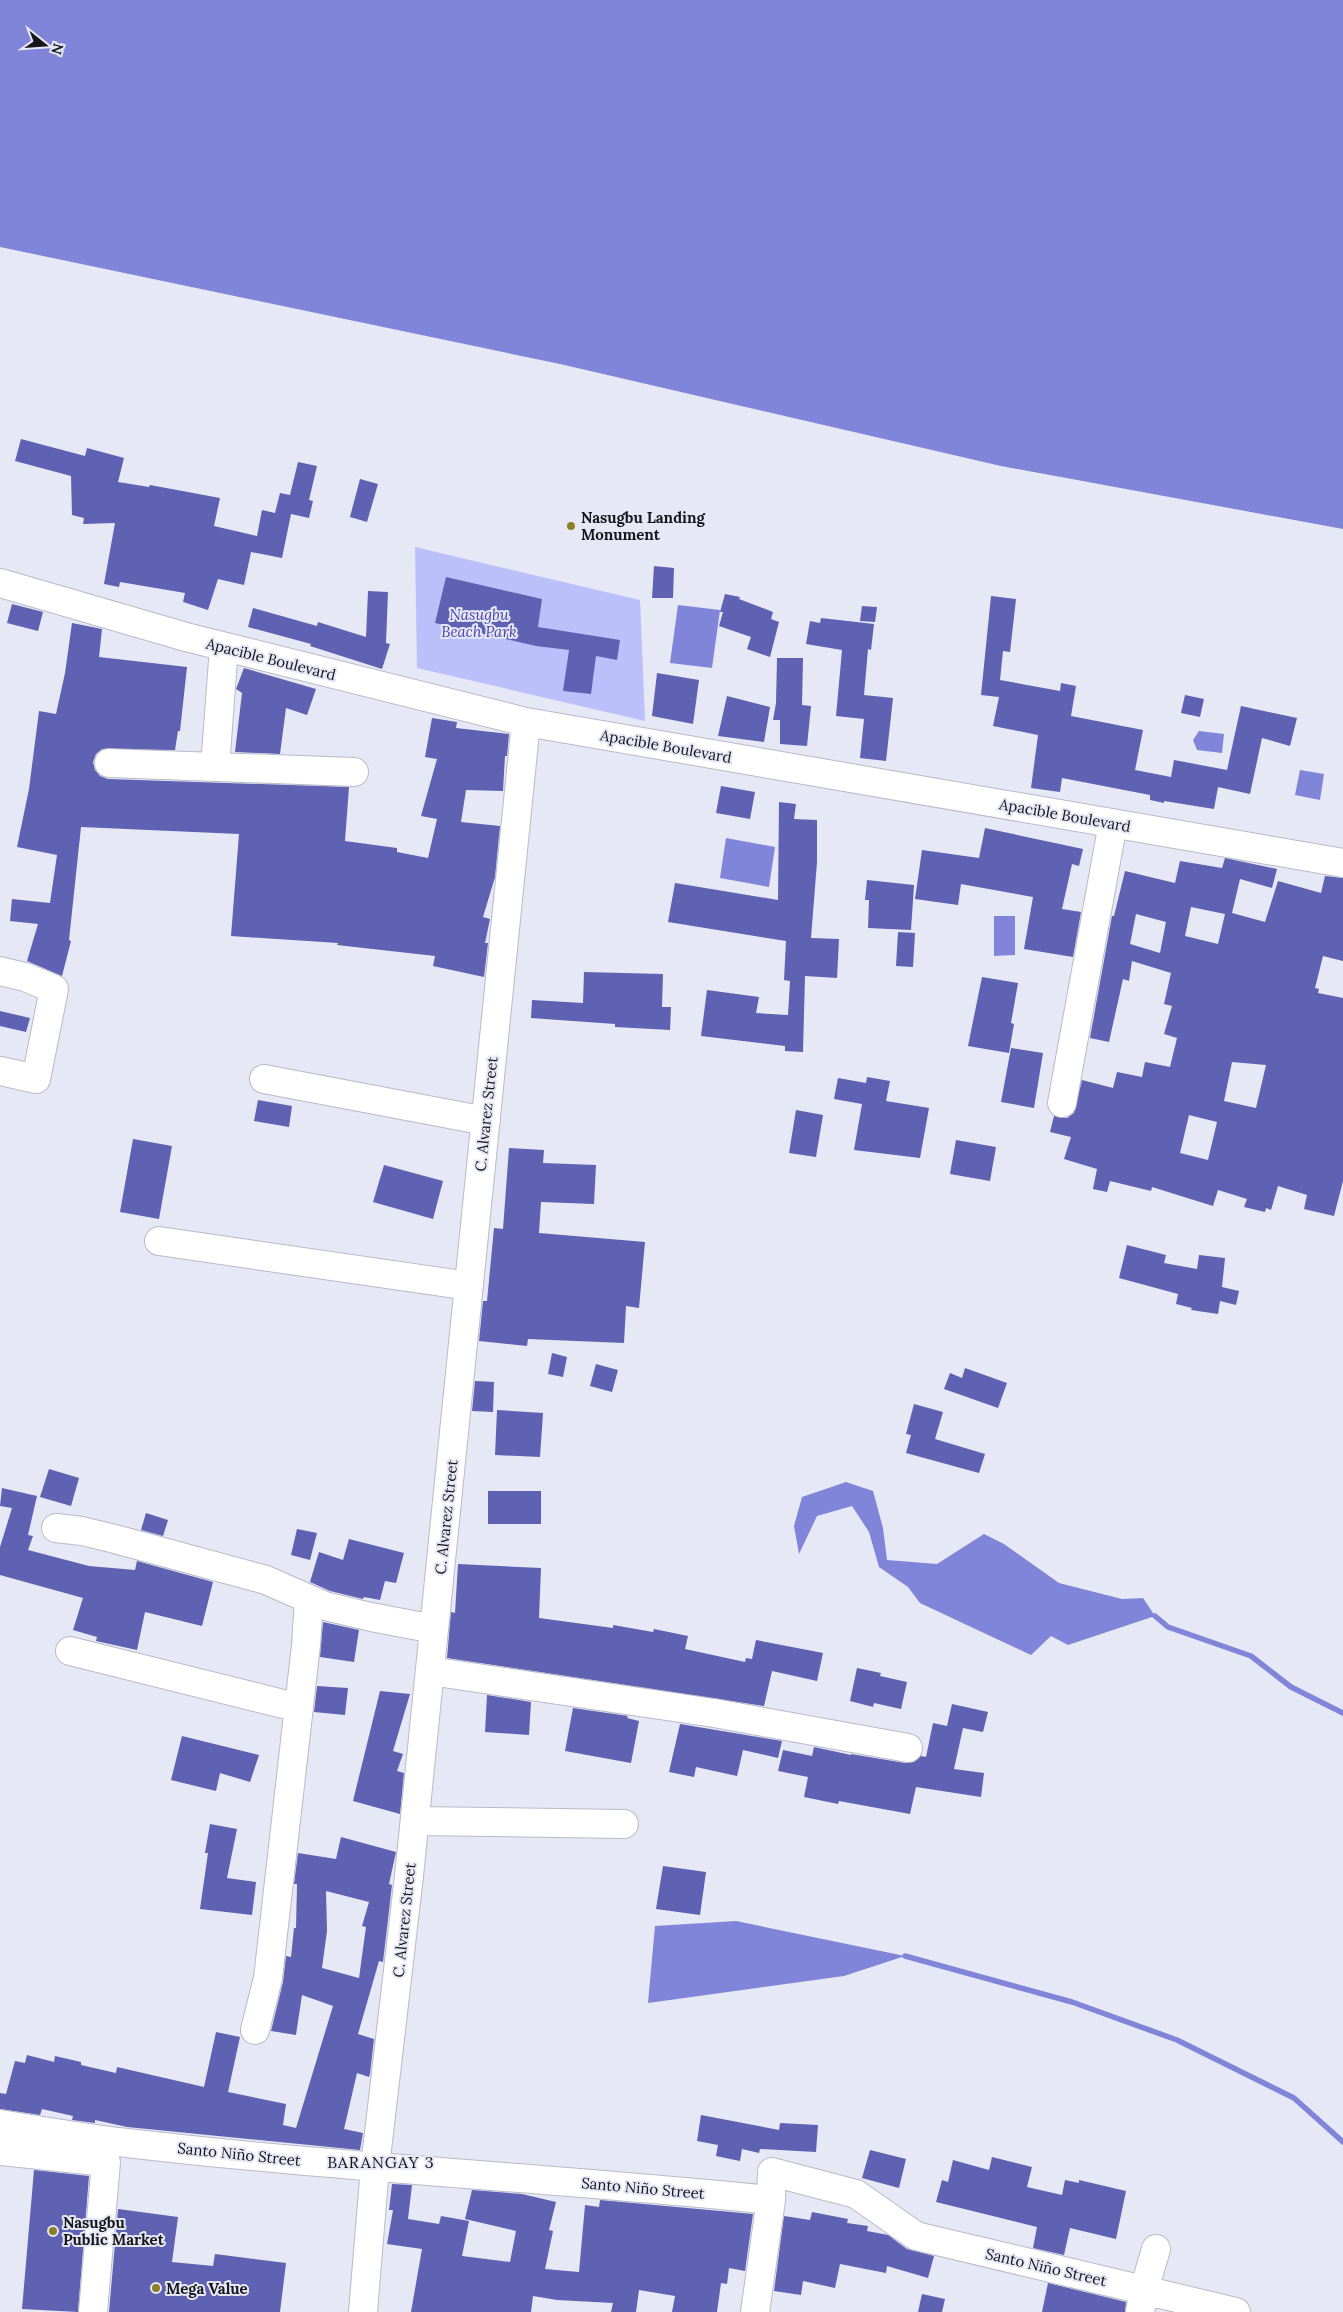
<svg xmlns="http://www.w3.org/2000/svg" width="1343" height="2312" font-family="Lora,serif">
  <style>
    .green { fill: #bbc0fa }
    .water { fill: #8185d9 }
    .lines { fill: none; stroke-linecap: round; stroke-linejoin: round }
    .stream { stroke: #8185d9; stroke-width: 5.5 }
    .building { fill: #5f61b2; fill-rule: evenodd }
    .minor-casing { stroke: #b8bac7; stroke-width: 30 }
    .minor { stroke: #fff; stroke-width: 28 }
    .poi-dot { fill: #8c7f25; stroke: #e6e8f6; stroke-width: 2 }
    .labels { text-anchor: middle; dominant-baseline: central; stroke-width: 4; stroke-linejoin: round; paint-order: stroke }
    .poi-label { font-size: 15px; font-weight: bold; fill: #16161b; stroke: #e6e8f6; text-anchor: start }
    .park-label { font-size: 15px; font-style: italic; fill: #4943a7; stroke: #e6e8f6 }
    .street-label { font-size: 15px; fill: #16161b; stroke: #e6e8f6 }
    .neighbourhood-label { font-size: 16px; letter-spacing: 1px; fill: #16161b; stroke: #e6e8f6 }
  </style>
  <rect width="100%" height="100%" fill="#e6e8f6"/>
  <path class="green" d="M415,547L640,600L645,721L417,668Z"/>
  <path class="water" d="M0,0H1343V529L1001,466L560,364L0,247Z
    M678,605L720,610L712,668L670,663Z
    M1199,731L1224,734L1222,753L1197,750L1193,740Z
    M1300,770L1324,774L1320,800L1295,795Z
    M726,838L775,847L769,887L720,878Z
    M994,916H1015V955L994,956Z
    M846,1482L873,1491L883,1528L887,1560L937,1564L984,1534L1004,1544L1059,1583L1122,1599L1143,1598L1155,1616L1068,1645L1051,1636L1031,1655L920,1603L908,1587L879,1567L869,1532L852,1506L817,1516L799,1554L794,1526L802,1497Z
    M736,1921L905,1956L844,1976L648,2003L655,1926Z"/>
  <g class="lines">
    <path class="stream" d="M1155,1616L1168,1627L1251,1656L1291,1687L1343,1713
      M905,1956L1072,2002L1177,2040L1294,2098L1343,2142"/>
  </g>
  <path class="building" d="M21,439L85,456L87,448L124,458L118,482L149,487L150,485L220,498L214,526L257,536L262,510L275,513L280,493L290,495L298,462L317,466L309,500L313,501L309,518L291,514L282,558L251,552L244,585L218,579L208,610L183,602L185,593L120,582L119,587L104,584L115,523L83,524L84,518L72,515L71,476L15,461Z
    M360,479L378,484L367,522L350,517Z
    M654,566L674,568L673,598H652Z
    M446,577L542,599L538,627L620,640L617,660L596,656L591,694L563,691L569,650L536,646L435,623Z
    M368,591L388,592L386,643L390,644L382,669L310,646L311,644L248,627L253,608L317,626L318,622L366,637Z
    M725,594L740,597L739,599L773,612L771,619L779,622L770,657L747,649L751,637L719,626L723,612H720Z
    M991,596L1016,599L1010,652L1003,651L1000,680L1060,691L1061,683L1076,686L1071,716L1143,730L1135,770L1171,777L1174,760L1227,770L1241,706L1297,718L1290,746L1262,738L1250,794L1218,787L1214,809L1164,801V803L1150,800V795L1062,778L1060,792L1031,788L1038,735L993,726L999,697L981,695Z
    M12,604L43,612L38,631L7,623Z
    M862,606L877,607L875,622L860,621Z
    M821,618L874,624L871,650L868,649L864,695L893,698L886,761L860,758L864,719L836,716L842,650L806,644L810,621L820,623Z
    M72,623L102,629L99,657L187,667L180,731H178L175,750L102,749L96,754L93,762L95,770L100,776L108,779L349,787L345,841L397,848V852L428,858L437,819L421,816L437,759L425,757L432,718L457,722L456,728L509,734L507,756H505L503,791L466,790L461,822L500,826L495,877L483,917L490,919L485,943H488L484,977L433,966L435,956L337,945L338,943L231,936L239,834L81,827L69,940L71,941L62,976L27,961L38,924L10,921L12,899L50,903L57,855L17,847L29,789L39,711L56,714L65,673Z
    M777,658H803L802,705L811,706L807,746L780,744V720H773L776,703Z
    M244,668L316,689L307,715L286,708L280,754L235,752L242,693L236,689Z
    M657,673L699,680L693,724L652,716Z
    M1185,695L1204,699L1200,717L1181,713Z
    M727,696L770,707L764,742L718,736Z
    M721,786L755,792L750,819L716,813Z
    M779,802L796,804L794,819L817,820V862L811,938L839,939L837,978L805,976L803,1052L785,1051V1046L701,1036L707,990L759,997L756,1013L788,1015L790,981L784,980L786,941L668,922L675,883L778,900Z
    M985,828L1083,849L1079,866L1072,864L1062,909L1081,912L1073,957L1024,949L1033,897L961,884L958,905L915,899L922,850L979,858Z
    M1225,858L1277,869L1272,888L1240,879L1232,913L1265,922L1278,881L1321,893L1325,876L1343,878V961L1323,956L1315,988L1319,989L1318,993L1343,998V1181L1334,1216L1304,1209L1307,1195L1278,1186L1271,1210L1266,1208L1265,1212L1244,1207L1247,1199L1218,1190L1213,1206L1152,1187L1151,1191L1110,1181L1107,1192L1093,1189L1097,1169L1064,1159L1071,1137L1050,1132L1054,1116L1067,1118L1074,1113L1082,1080L1113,1088L1117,1072L1142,1077L1145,1062L1170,1067L1177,1038L1164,1034L1172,1006L1164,1004L1171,973L1132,961L1129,981L1123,979L1109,1042L1090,1038L1112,916H1114L1125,871L1175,883L1180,861L1222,868ZM1191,907L1225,914L1218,944L1185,936ZM1136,914L1166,922L1160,953L1130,944ZM1232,1062L1266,1065L1256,1108L1224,1101ZM1189,1115L1217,1122L1208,1160L1180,1153Z
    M867,880L914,885L911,930L868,928L869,900H865Z
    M898,932L915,933L913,967L896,966Z
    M584,972L663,974L662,1007H671L670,1030L615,1027V1024L531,1018L532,1000L583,1003Z
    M982,977L1018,983L1011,1023L1014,1024L1009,1053L968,1046Z
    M0,1011L30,1018L26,1032L0,1026Z
    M1011,1048L1043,1053L1034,1108L1001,1102Z
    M867,1077L890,1081L886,1101L929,1108L920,1158L854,1150L862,1104L834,1099L838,1078L866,1083Z
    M258,1100L292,1106L289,1127L254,1121Z
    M796,1110L823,1115L816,1157L789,1153Z
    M133,1139L172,1146L159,1219L120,1212Z
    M956,1140L996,1147L990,1181L950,1174Z
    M509,1148L544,1150L543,1163L596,1165L594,1204L541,1202L539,1233L645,1242L639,1308L626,1306L624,1343L528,1339L527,1346L479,1341L483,1301H487L494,1228L503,1229Z
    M384,1165L443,1181L433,1219L373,1202Z
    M1127,1245L1166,1255L1164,1263L1197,1269L1199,1255L1225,1258L1222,1287L1239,1291L1236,1305L1220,1301L1218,1314L1191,1310L1192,1308L1176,1304L1178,1294L1119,1278Z
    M552,1353L567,1357L563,1377L548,1374Z
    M596,1364L618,1370L612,1392L590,1386Z
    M965,1368L1007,1383L998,1408L944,1389L950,1373L962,1378Z
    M475,1381L494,1382L493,1412L472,1411Z
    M914,1404L943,1412L935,1439L985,1454L979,1473L906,1453L911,1435L906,1434Z
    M497,1410L543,1413L540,1457L495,1455Z
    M49,1469L79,1478L71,1506L40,1497Z
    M2,1488L37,1496L28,1535L33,1536L28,1550L89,1566L135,1570L137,1561L213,1582L202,1626L145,1612L137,1650L96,1641L97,1637L73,1630L83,1598L0,1575V1547L12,1508L0,1506Z
    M488,1491H541V1524H488Z
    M146,1513L168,1520L163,1536L141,1530Z
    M297,1529L317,1533L310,1560L291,1555Z
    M349,1539L404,1553L396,1583L385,1581L380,1600L364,1597L363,1599L330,1591L310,1582L319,1552L343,1560Z
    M458,1564L541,1568L539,1618L613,1628V1625L653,1632L654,1629L688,1636L685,1649L745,1662L746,1658L752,1659L756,1640L823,1653L817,1681L772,1671L764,1706L447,1658L451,1612L455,1613Z
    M323,1622L359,1630L354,1662L320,1657Z
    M857,1668L881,1673L880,1676L907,1682L901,1709L874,1703L873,1707L850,1701Z
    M317,1686L348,1688L345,1715L314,1712Z
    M380,1691L410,1694L393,1751L403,1754L397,1771L404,1773L400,1814L353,1801Z
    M487,1695L531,1702L529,1735L485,1732Z
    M952,1704L988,1712L983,1732L963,1728L954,1769L984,1773L981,1797L916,1787L910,1814L839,1801L838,1804L804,1797L808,1777L778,1771L783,1750L812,1756L814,1747L851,1755V1754L905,1763L914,1762L921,1756L926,1757L933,1723L947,1726Z
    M573,1708L628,1716L627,1718L639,1721L631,1763L565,1751Z
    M680,1724L782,1741L778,1758L743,1750L737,1776L696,1767L694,1777L669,1772Z
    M182,1736L259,1755L250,1782L220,1773L216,1791L171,1780Z
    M210,1824L237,1829L227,1878L256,1882L252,1915L200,1909L208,1853H205Z
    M341,1837L396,1852L389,1884L392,1885L383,1962L379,1961L358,2034L374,2039L370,2074L369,2077L357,2073L344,2129L363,2133L360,2150L127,2127L95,2120V2123L72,2120L73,2116L42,2109L40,2115L0,2109V2093L6,2094L15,2061L25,2063L27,2055L54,2062L55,2056L81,2062V2065L116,2073L117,2067L204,2087L216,2032L240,2037L228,2092L286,2104L283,2125L296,2128L333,2006L302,1995L296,2035L271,2031L283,1982L286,1956L291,1957L294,1928H296L297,1884H294L298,1853L336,1859ZM326,1891L369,1902L362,1926L366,1927L359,1978L322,1968L327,1931Z
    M663,1866L706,1872L700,1915L656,1909Z
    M701,2115L779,2130L780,2123L818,2125L816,2152L760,2149L759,2153L742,2149L740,2161L716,2156L718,2145L697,2141Z
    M870,2150L906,2159L899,2188L862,2178Z
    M992,2157L1032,2167L1027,2187L1062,2195L1065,2180L1079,2183V2180L1126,2191L1116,2239L1070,2228L1064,2255L1033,2248L1037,2227L936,2202L942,2180L948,2182L953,2160L989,2170Z
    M34,2170L89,2176L78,2312L22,2309Z
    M392,2184L412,2185L408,2219L439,2224L441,2216L469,2221L462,2256L510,2262L516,2231L465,2219L472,2190L522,2194L556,2202L549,2230L553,2231L545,2269L579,2272L585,2205L599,2207L600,2200L753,2214L745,2271L729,2268L727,2284L721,2283L717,2312H672L675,2296L639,2290L636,2312H611L613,2303L557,2300L533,2296L531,2312H411L422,2249L387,2244L393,2210H389Z
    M118,2209L178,2217L172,2262L213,2266L215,2254L286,2263L280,2312H109Z
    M812,2212L848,2219L847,2223L868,2226L867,2231L888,2235L907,2249L934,2256L928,2278L887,2266L886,2273L840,2264L835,2288L803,2281L801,2295L774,2291L784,2216L810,2220Z
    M1048,2283L1126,2302L1125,2312H1042Z
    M922,2294L945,2299L942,2312H918Z"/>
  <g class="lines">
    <g class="minor-casing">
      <path id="minor" d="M0,583L186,637L526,722L1343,863
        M109,763L354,772
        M215,767L224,647
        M0,971L25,977L54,989L36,1079L0,1071
        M264,1079L486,1121
        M1062,1103L1113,823
        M159,1241L469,1286
        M56,1528L82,1531L115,1539L266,1580L325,1606L371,1617L434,1629
        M70,1651L299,1708
        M430,1671L714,1713L908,1748
        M415,1821L624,1824
        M255,2030L268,1978L306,1645L309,1599
        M0,2124C42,2131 85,2138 127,2143C341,2168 556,2178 771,2200
        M0,2151L106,2162L93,2312
        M363,2312L375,2167L409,1876L526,722
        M755,2312L771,2200L772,2172L856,2194L916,2236L1236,2312
        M1140,2312L1144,2290L1156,2249"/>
    </g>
    <use href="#minor" class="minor"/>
  </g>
  <g class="poi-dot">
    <circle cx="571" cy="526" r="5"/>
    <circle cx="53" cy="2231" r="5"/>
    <circle cx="156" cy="2288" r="5"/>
  </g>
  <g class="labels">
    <g class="poi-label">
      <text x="581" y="517">Nasugbu Landing<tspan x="581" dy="17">Monument</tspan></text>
      <text x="63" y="2222">Nasugbu<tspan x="63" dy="17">Public Market</tspan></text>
      <text x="166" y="2288">Mega Value</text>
    </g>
    <g class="park-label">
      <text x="479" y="614">Nasugbu<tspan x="479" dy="17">Beach Park</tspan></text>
    </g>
    <g class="street-label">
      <text transform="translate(271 659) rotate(14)">Apacible Boulevard</text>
      <text transform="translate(666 746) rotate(10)">Apacible Boulevard</text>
      <text transform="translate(1065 815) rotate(10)">Apacible Boulevard</text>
      <text transform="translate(486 1114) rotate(-84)">C. Alvarez Street</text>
      <text transform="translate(446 1517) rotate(-84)">C. Alvarez Street</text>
      <text transform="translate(404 1920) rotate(-84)">C. Alvarez Street</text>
      <text transform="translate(239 2154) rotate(6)">Santo Niño Street</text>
      <text transform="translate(643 2188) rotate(5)">Santo Niño Street</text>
      <text transform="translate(1046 2267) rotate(13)">Santo Niño Street</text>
    </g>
    <g class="neighbourhood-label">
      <text x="381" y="2162">BARANGAY 3</text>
    </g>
  </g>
  <g transform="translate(45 45) rotate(107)" stroke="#e6e8f6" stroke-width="4" paint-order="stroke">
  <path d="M0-4L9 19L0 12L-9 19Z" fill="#16161b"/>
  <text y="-8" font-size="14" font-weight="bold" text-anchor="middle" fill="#16161b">N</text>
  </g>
</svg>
